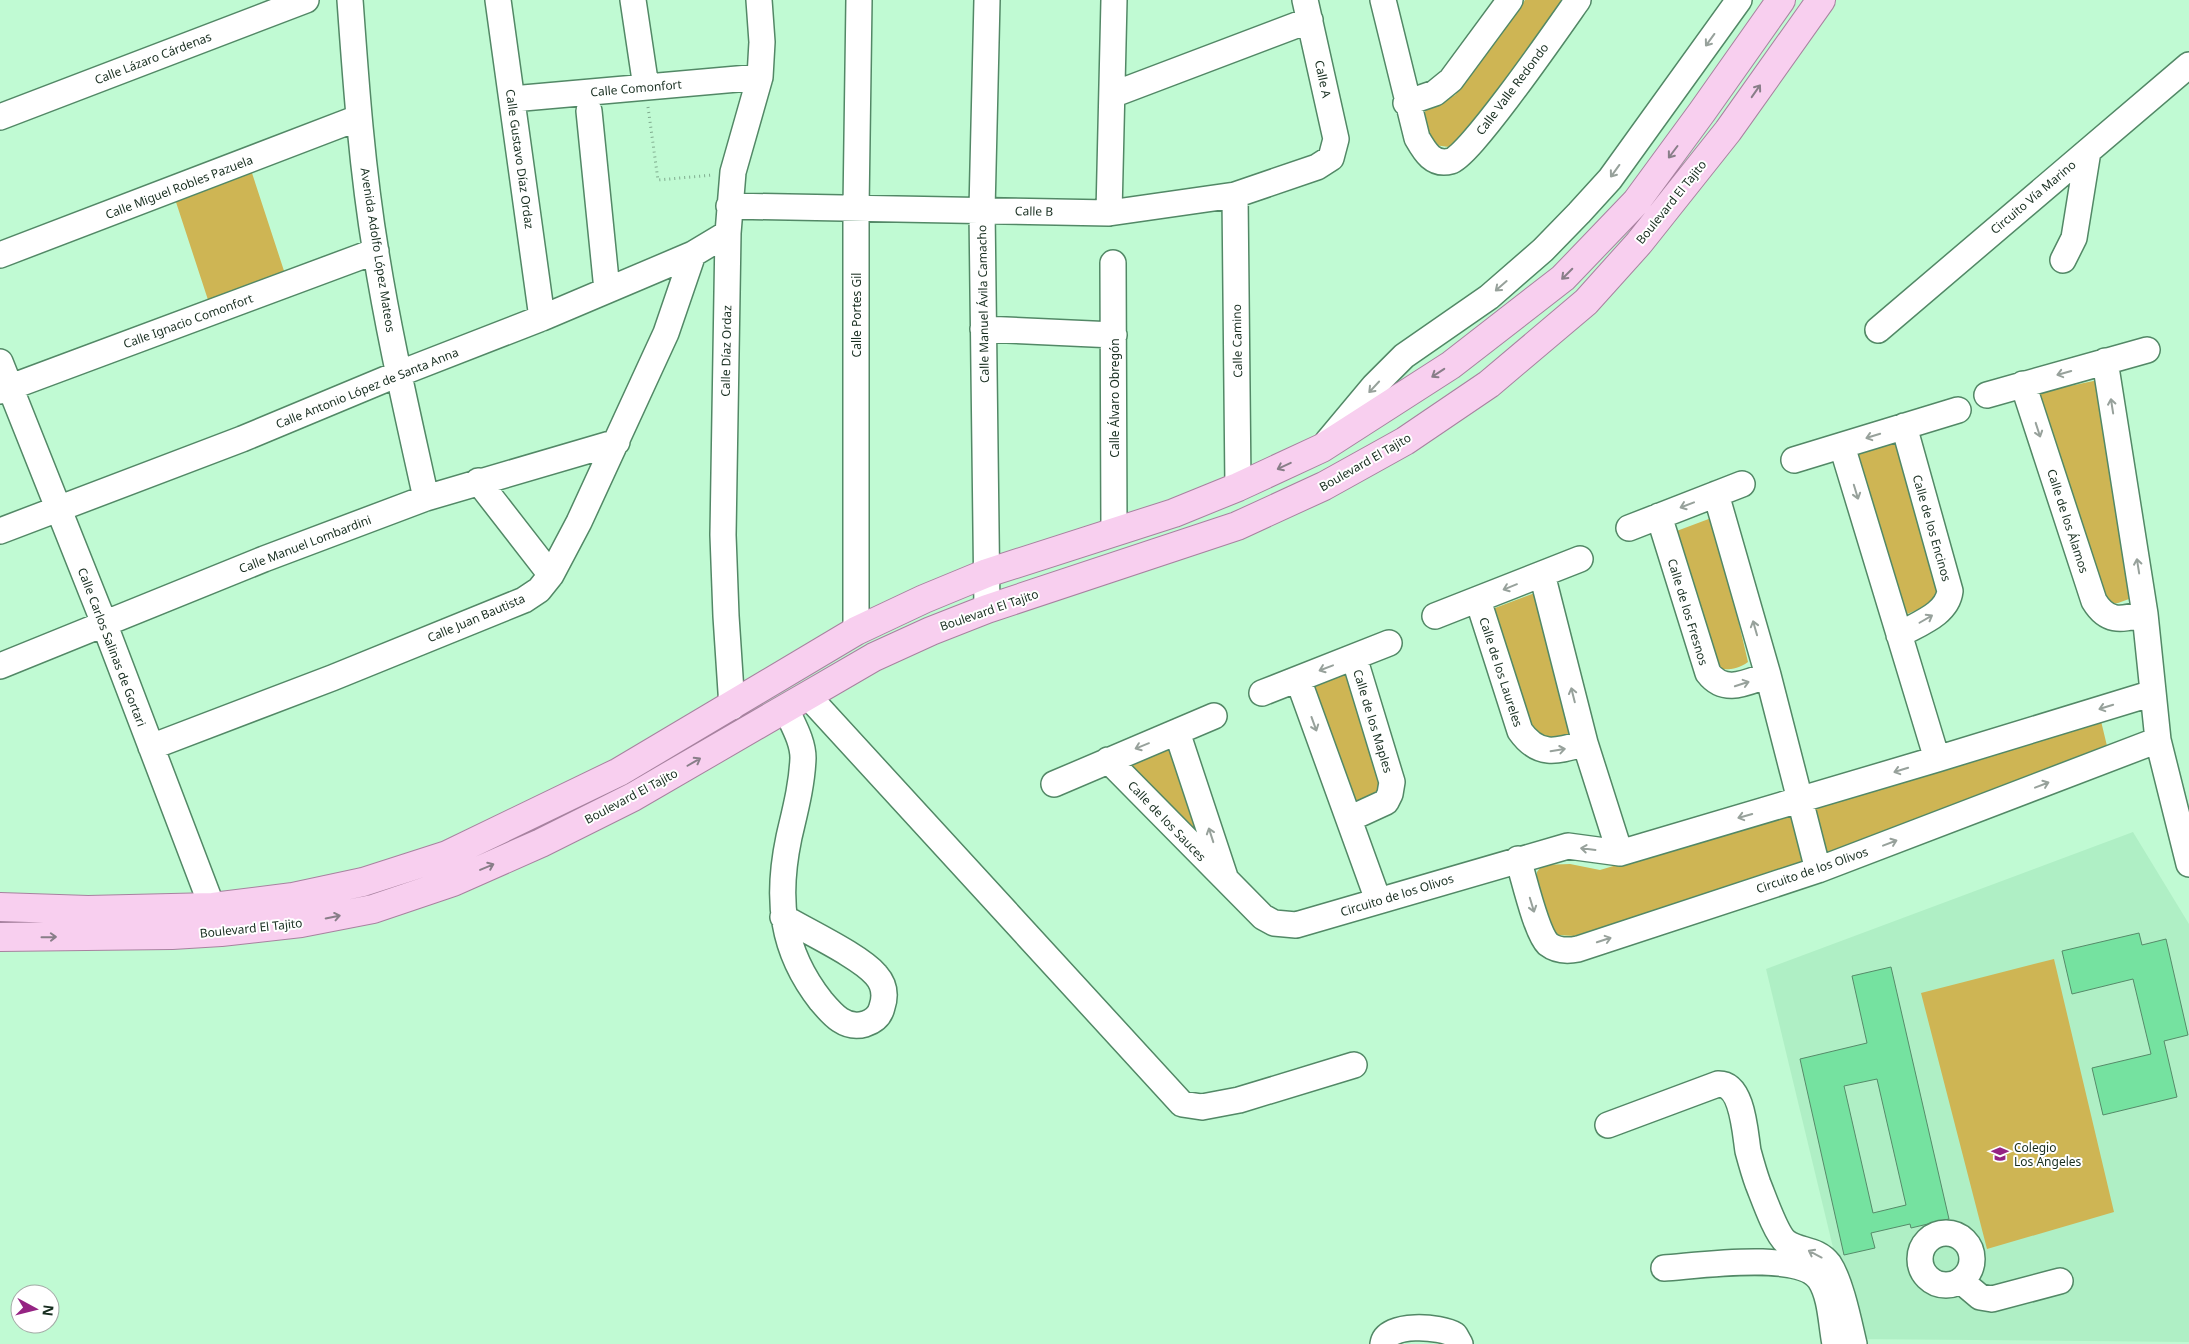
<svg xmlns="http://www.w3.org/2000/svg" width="2189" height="1344" font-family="'Noto Sans',sans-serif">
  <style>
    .built { fill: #afefc5 }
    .green { fill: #ceb554 }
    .building { fill: #75e2a0; stroke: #558b69; fill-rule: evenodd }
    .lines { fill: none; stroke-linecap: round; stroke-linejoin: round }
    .minor-casing { stroke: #528866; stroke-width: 28 }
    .major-casing { stroke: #a7829f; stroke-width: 30 }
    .path { stroke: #7fab8e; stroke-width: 3; stroke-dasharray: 1 4; stroke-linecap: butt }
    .minor { stroke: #fff; stroke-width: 25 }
    .major { stroke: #f8cfef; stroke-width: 28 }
    .oneway { stroke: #97a19b }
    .oneway2 { stroke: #887e88 }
    .labels { text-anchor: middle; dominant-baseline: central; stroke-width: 4; stroke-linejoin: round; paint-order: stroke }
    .street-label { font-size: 12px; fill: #182e20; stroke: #fff }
    .poi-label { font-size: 12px; fill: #182e20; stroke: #fff; text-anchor: start }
  </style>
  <rect width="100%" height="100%" fill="#c0fad3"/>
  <path class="built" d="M2133,832L2189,924V1342L1855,1339L1766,969Z"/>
  <path class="green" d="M1525,0H1568L1482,112L1449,147L1434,145L1425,138L1423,114L1427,109L1455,95Z
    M251,170L287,280L210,306L174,196Z
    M2098,380L2129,599L2118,603L2105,605L2037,393Z
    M1900,437L1941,600L1900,617L1846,452Z
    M1714,517L1748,662C1738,669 1730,670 1718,669L1674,532Z
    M1540,591L1579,740H1536L1487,611Z
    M1350,664L1384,781L1381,794L1353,803L1307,682Z
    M2101,721L2107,746L1802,864L1574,936L1557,935L1551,930L1537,880V872L1542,865L1570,864L1600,870Z
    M1177,745L1215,861L1120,768Z
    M2054,959L2114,1212L1987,1249L1921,993Z"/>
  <path class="building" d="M2139,933L2142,945L2166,939L2188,1035L2164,1041L2177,1097L2103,1115L2092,1068L2151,1054L2133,979L2072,994L2062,951Z
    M1891,967L1949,1219L1911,1228L1910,1224L1871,1233L1875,1248L1844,1255L1800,1059L1867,1043L1852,976ZM1877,1079L1906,1205L1873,1213L1844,1086Z"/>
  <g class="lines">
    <g class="minor-casing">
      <path id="minor" d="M350,0C356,84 362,169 376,253C389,335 408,416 426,498
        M498,0L542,318
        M633,0L646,87
        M987,0L982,210L987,609
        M1383,0L1417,138C1425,152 1433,166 1451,161C1470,156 1561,24 1578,0
        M1112,95L1310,20
        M512,99L760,77
        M1406,103L1435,93L1451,80L1510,0
        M589,111L607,290
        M0,117L306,0
        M1235,195L1238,487
        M729,206L1109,213L1235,195L1317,167L1331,158L1336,139L1305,0
        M1109,213L1114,0
        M0,255L358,118
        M2063,260L2074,238L2088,151
        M1113,263L1114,532
        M983,329L1114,335
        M1878,330L2189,65
        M2105,361L2145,614L2158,740L2189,864
        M0,362L104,623L219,925
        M2023,384L2094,601C2108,624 2122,619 2145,614
        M0,391L376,251
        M1987,395L2147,350
        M1328,441L1374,386L1404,356L1489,297L1543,250L1579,213L1610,179L1739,0
        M1842,446L1937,759
        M1794,460L1958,410
        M478,481L551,575
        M1716,494L1768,675L1818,870
        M1659,516L1708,673C1725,695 1747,682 1768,675
        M1629,528L1742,484
        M0,531L242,439L398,374L542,318L693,254L728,233
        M1542,574L1585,743L1620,853
        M1478,600L1520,731C1539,758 1558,751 1585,743
        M1435,616L1580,559
        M856,631V208L859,0
        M1899,635C1917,624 1947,615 1950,591L1904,426
        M0,666L264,559L426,498L617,442
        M1298,679L1378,900
        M1262,693L1389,643
        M808,696L1182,1104L1202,1107L1239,1100L1354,1065
        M732,707L726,616L723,535L728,233L733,172L760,77L762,42L759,0
        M1177,732L1225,877
        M151,747L332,678L524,600L539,590L551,575L579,522L666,333L693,254
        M1108,760L1263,917L1274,923L1296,925L1568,846L1620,853L1937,759L2153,693
        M1054,784L1214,716
        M1349,819L1386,802L1390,794L1392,782L1354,657
        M1518,859C1524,878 1536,932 1548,944C1557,951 1568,951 1578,949L1818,870L2158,740
        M783,917C806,931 860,956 876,975C884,984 886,995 882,1007C880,1016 874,1021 865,1024C845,1030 832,1014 821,1001C781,950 776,899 789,837C795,811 802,785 803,758C803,741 793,725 786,709
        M1608,1125L1718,1084C1743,1083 1745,1133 1748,1151C1751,1162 1754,1173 1758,1184C1763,1196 1776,1234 1786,1242C1799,1252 1817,1248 1829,1264C1841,1282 1849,1323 1854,1344
        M1920 1259a26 26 0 1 1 52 0a26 26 0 1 1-52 0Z
        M1664,1268C1697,1266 1801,1250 1820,1280C1831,1297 1831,1324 1835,1344
        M1961,1281L1980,1297L1992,1299L2060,1281
        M1383,1344C1386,1322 1441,1326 1455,1335L1460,1344"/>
    </g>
    <g class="major-casing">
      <path id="major" d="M0,907L88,910L213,907L293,897L363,882L447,855L619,772L856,631L924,599L987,573L1174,513L1238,487L1322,448L1451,365L1563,278L1636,202L1702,112L1781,0
        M0,937L172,935L221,932L301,923L373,909L453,882L541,843L633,797L874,657L931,631L987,609L1237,526L1324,486L1405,441L1489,384L1586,302L1639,243L1728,131L1821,0"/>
    </g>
    <path class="path" d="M648,107L658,180L713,175"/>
    <use href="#minor" class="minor"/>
    <use href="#major" class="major"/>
  </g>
  <defs><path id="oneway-shaft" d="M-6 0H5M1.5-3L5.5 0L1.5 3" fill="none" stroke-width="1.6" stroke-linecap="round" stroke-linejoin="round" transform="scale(1.25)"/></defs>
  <g class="oneway">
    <use href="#oneway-shaft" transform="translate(1710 40) rotate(126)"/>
    <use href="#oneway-shaft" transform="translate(1615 171) rotate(126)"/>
    <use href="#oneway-shaft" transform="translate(1501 286) rotate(139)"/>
    <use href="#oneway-shaft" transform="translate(2064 373) rotate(164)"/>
    <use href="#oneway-shaft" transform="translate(1374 387) rotate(133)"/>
    <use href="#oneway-shaft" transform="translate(2112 406) rotate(-99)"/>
    <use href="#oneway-shaft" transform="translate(2038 430) rotate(72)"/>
    <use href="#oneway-shaft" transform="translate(1873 436) rotate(163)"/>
    <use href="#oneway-shaft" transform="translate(1856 492) rotate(73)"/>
    <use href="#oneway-shaft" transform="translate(1687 505) rotate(159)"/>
    <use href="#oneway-shaft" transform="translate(2138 566) rotate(-99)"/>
    <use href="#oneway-shaft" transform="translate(1510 587) rotate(158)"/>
    <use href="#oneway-shaft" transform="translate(1926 619) rotate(-30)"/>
    <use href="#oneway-shaft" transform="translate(1755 628) rotate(-106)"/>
    <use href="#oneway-shaft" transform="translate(1326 668) rotate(159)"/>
    <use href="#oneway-shaft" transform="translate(1742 684) rotate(-18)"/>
    <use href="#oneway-shaft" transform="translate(1573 695) rotate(-104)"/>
    <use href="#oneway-shaft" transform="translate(2106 707) rotate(163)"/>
    <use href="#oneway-shaft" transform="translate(1314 724) rotate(70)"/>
    <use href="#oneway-shaft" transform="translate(1142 746) rotate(158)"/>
    <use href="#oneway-shaft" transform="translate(1558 750) rotate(-9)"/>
    <use href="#oneway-shaft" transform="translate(1901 770) rotate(163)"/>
    <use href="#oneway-shaft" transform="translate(2042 785) rotate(-21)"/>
    <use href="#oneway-shaft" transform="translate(1745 816) rotate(164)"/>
    <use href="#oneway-shaft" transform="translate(1211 835) rotate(-108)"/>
    <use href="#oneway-shaft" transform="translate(1890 843) rotate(-21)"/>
    <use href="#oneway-shaft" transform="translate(1588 849) rotate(-173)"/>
    <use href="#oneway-shaft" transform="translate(1532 905) rotate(73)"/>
    <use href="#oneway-shaft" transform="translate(1604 940) rotate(-18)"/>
    <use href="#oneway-shaft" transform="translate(1815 1254) rotate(-152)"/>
  </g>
  <g class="oneway2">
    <use href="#oneway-shaft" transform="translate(1756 91) rotate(-55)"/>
    <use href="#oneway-shaft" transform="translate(1673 152) rotate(127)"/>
    <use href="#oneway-shaft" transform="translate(1567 274) rotate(135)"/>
    <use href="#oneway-shaft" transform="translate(1438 373) rotate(147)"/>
    <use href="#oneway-shaft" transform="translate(1284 466) rotate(155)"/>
    <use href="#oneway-shaft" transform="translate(694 762) rotate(-30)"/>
    <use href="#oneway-shaft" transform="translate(487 867) rotate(-23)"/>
    <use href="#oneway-shaft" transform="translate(333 917) rotate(-11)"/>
    <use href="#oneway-shaft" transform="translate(49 937) rotate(-1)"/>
  </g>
  <defs>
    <g id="school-bare" transform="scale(1.35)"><path d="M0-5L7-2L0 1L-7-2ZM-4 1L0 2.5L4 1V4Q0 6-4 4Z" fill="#952483" stroke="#fff" stroke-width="2.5" paint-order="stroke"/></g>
  </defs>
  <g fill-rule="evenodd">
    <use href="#school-bare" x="2000" y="1154"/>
  </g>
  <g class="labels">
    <g class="street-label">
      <text transform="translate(153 58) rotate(-21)">Calle Lázaro Cárdenas</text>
      <text transform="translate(1323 79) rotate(78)">Calle A</text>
      <text transform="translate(636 88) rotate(-5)">Calle Comonfort</text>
      <text transform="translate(1512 89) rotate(-53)">Calle Valle Redondo</text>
      <text transform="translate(520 159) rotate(82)">Calle Gustavo Díaz Ordaz</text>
      <text transform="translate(179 187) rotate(-21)">Calle Miguel Robles Pazuela</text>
      <text transform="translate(2033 197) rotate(-40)">Circuito Vía Marino</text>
      <text transform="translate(1671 202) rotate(-51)">Boulevard El Tajito</text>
      <text transform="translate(1034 211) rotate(1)">Calle B</text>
      <text transform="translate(378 250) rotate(81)">Avenida Adolfo López Mateos</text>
      <text transform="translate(983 304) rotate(-91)">Calle Manuel Ávila Camacho</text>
      <text transform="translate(856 315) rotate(-90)">Calle Portes Gil</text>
      <text transform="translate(188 321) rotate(-20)">Calle Ignacio Comonfort</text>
      <text transform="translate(1237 341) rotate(-91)">Calle Camino</text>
      <text transform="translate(726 351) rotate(-89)">Calle Díaz Ordaz</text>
      <text transform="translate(367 388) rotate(-22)">Calle Antonio López de Santa Anna</text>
      <text transform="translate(1114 398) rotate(-90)">Calle Álvaro Obregón</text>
      <text transform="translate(1365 462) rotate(-30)">Boulevard El Tajito</text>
      <text transform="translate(2068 521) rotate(72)">Calle de los Álamos</text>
      <text transform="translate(1932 528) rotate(74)">Calle de los Encinos</text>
      <text transform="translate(305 544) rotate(-21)">Calle Manuel Lombardini</text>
      <text transform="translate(989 610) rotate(-19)">Boulevard El Tajito</text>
      <text transform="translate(1688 612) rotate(73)">Calle de los Fresnos</text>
      <text transform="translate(476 618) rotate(-23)">Calle Juan Bautista</text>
      <text transform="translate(112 647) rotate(69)">Calle Carlos Salinas de Gortari</text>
      <text transform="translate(1501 672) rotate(72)">Calle de los Laureles</text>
      <text transform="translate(1373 721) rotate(73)">Calle de los Maples</text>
      <text transform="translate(631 796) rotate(-28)">Boulevard El Tajito</text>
      <text transform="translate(1167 821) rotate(46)">Calle de los Sauces</text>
      <text transform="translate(1812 870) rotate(-19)">Circuito de los Olivos</text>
      <text transform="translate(1397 895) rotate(-17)">Circuito de los Olivos</text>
      <text transform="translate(251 928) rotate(-6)">Boulevard El Tajito</text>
    </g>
    <g class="poi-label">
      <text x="2014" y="1147">Colegio<tspan x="2014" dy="14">Los Angeles</tspan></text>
    </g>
  </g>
  <g transform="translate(35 1309) rotate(97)"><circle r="24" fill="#ffffff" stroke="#a3aba6"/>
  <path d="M0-4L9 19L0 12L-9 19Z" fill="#952483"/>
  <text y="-8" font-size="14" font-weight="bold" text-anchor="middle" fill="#182e20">N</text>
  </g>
</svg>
